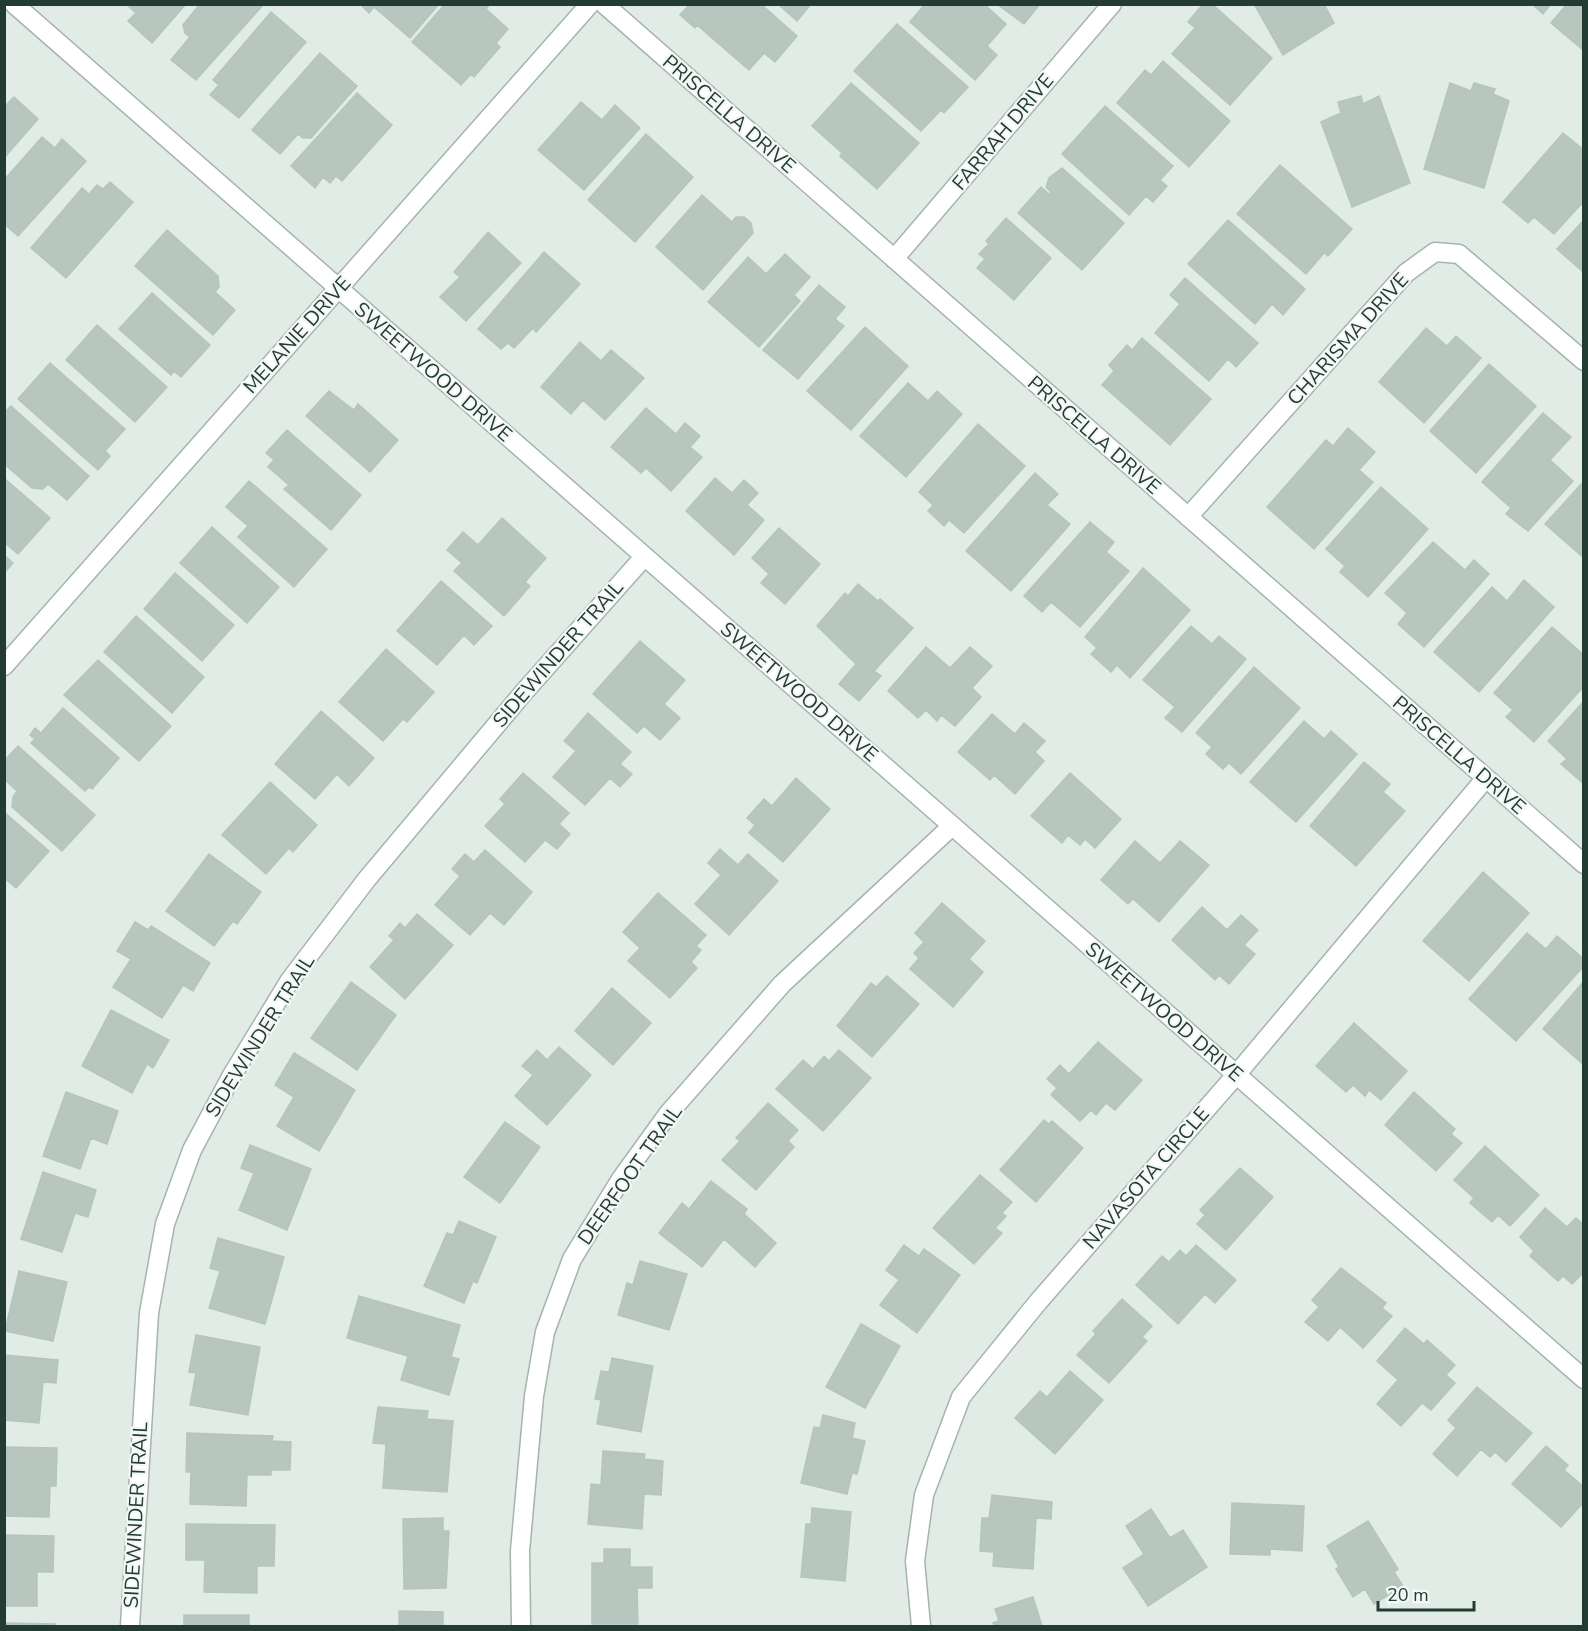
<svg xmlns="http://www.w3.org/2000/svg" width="1588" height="1631" font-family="'Nunito Sans',sans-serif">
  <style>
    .building { fill: #b7c7bf; stroke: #b5c5bd; stroke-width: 1.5 }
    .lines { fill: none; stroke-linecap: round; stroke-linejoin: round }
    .street-casing { stroke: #a5b4ad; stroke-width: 21 }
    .street { stroke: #fff; stroke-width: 18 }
    .labels { text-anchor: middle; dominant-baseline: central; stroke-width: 4.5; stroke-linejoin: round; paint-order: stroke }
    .street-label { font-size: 20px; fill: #233c33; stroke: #f3f8f5 }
  </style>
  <rect width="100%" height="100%" fill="#e2ece6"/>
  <path class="building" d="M126,4H186L152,43L128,21L136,13Z
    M200,4H264L196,80L171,60L190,37L185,33L183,25Z
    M360,4H439L410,38L374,7L369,13Z
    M445,4H490L486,9L508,29L496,43L500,47L474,77L471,74L461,85L412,42Z
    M690,4H761L797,36L775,62L764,53L749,70L697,25L695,28L680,15Z
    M778,4H811L797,21Z
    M925,4H984L1006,24L987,46L997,55L975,80L910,22Z
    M997,4H1040L1024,24Z
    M1203,4H1212L1272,58L1230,105L1172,54L1195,28L1188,22Z
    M1254,4H1324L1334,23L1283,55Z
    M1532,4H1551L1543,14Z
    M1567,4H1584V51L1551,23Z
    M271,12L306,42L239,118L210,95L219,85L213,80Z
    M897,24L968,87L944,113L941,110L921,131L854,71Z
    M320,53L357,86L311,138H303L298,134L280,154L252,130Z
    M1163,61L1230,121L1189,167L1117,103L1145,70L1151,75Z
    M851,83L919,143L877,189L840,156L842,153L812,126Z
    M1450,83L1471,91L1474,83L1495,89L1493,94L1509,101L1484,188L1424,169Z
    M357,93L392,125L342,181L336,176L330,183L323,177L315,188L291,166Z
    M1361,96L1363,104L1379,96L1410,183L1352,207L1321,122L1341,113L1338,102Z
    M14,97L38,119L4,158V107Z
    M581,102L602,120L615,105L640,128L584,190L538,150Z
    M1105,106L1173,166L1160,180L1167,186L1153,202L1146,196L1129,215L1062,154Z
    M1563,133L1584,150V201L1554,234L1534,217L1528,223L1503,202Z
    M646,134L693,177L635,242L588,200Z
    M42,137L55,148L62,139L86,161L18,236L4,224V180Z
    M1280,165L1352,229L1328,256L1324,253L1306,274L1237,214Z
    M1062,168L1124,223L1082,270L1018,213L1041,187L1049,194L1051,192L1046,187L1049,178Z
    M110,182L133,202L66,278L31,248L82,188L89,194L97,185L103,189Z
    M702,195L732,222L736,217H744L751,223L753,233L703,290L656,247Z
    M1006,218L1051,258L1014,300L977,268L985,259L979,254L989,244L986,241Z
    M1228,220L1305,289L1283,315L1272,304L1255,324L1188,264Z
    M1584,220V269L1582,271L1557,249Z
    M167,230L218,276L219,287L215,292L235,310L213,335L135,266Z
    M488,232L521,263L466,321L440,297L460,277L454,272Z
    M544,252L580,284L536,332L533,328L514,348L508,343L501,349L478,329Z
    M785,254L810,277L794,295L800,301L759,347L708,302L748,257L766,274Z
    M1185,278L1258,343L1236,367L1228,359L1209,381L1155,333L1180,304L1170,295Z
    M819,285L845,307L835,319L844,326L798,379L763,350Z
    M152,293L210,345L181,377L174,371L171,375L119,329Z
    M97,325L167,387L135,422L66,360Z
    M865,327L908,366L851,430L807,391Z
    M1426,328L1447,346L1456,336L1481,358L1424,423L1379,382Z
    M1142,338L1211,399L1170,445L1102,385L1114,371L1109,365L1127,345L1132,350Z
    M580,342L601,361L611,350L644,378L605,420L583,400L571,414L541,387Z
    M50,363L125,429L105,451L110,456L98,470L18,399Z
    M1489,364L1536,406L1476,473L1430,431Z
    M908,383L928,401L937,391L962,414L906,477L860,436Z
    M329,391L354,410L358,404L398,440L370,472L306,416Z
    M11,406L89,476L67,500L48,484L43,489L32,488L4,464V413Z
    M646,408L676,434L685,423L700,436L690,447L702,457L671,491L646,468L641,473L611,447Z
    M1543,413L1571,437L1550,460L1573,481L1528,531L1506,514L1511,508L1482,482Z
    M978,424L1025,466L964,533L949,520L944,526L928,511L933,505L919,492Z
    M1348,428L1375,452L1359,470L1373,482L1314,549L1267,507L1326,440L1333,446Z
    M287,430L361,495L331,530L284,489L289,485L268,467L274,460L266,453Z
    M1035,473L1058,494L1047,505L1070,524L1011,591L966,551Z
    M4,478L50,518L18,554L4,542Z
    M715,478L732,493L744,480L758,493L747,505L764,520L734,555L686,511Z
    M249,481L327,549L294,587L238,537L248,526L226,507Z
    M1584,481V558L1545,524Z
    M1381,487L1428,529L1368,597L1340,572L1345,566L1326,549Z
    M502,518L546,558L525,582L530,586L504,616L454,571L462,563L447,550L463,532L478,545Z
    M1090,522L1114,542L1106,552L1129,571L1080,627L1051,602L1042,612L1024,596Z
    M212,527L279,587L247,623L180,563Z
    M779,528L820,564L785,604L761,583L769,574L752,558Z
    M1433,542L1465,570L1474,560L1489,574L1424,647L1398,624L1407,613L1385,593Z
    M4,555L13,563L4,573Z
    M1143,568L1190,610L1130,678L1117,665L1111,672L1091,654L1097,648L1085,637Z
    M175,573L234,625L202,661L144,609Z
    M1524,580L1554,607L1479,692L1434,652L1492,587L1507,601Z
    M441,581L492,626L474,645L464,635L437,665L397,631Z
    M858,584L878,601L880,599L913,628L874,671L881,676L859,701L839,684L856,664L817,626L845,593L848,596Z
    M136,616L204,677L172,713L104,652Z
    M1191,626L1212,644L1219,636L1246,659L1182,732L1165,718L1175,707L1143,680Z
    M1552,627L1584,655V686L1534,742L1506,717L1513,710L1494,693Z
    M640,641L685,680L664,704L680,718L660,740L644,726L637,733L593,694Z
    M926,647L950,668L970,647L992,666L972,688L981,697L955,726L941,715L937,721L926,710L918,718L888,691Z
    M386,649L434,692L407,722L403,719L383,741L339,702Z
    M98,660L171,726L139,761L64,695Z
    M1254,667L1300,708L1241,774L1229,763L1223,769L1206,754L1212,747L1196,733Z
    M1584,701V784L1561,764L1567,759L1548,741Z
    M63,708L119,758L92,789L89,787L85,791L31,743L35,739L30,735L35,728L41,733Z
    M321,711L374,758L349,786L337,774L315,799L275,764Z
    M588,713L631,752L620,764L632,774L620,787L610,778L585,805L553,777L576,751L564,741Z
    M992,714L1015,734L1024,723L1045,741L1035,752L1044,761L1015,794L994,775L990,780L958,752Z
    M1304,721L1324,739L1331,731L1357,754L1296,822L1250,782Z
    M18,746L95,815L62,851L12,807L13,797L17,791L4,779V761Z
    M1364,762L1390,784L1383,792L1405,811L1356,866L1310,826Z
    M523,773L569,813L559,824L570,834L557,849L545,840L525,862L485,826L505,804L500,799Z
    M1070,773L1121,819L1095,848L1085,839L1080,845L1068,835L1062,843L1031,816Z
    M796,778L830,809L783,862L749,833L755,825L747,818L764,799L772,806Z
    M270,782L317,825L293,852L289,848L266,874L222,835Z
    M4,812L49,851L16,888L4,878Z
    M1135,841L1160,863L1180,841L1209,865L1159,922L1133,899L1128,904L1101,880Z
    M720,849L738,865L748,854L778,881L729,935L695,904L721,875L708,863Z
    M485,850L532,892L504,925L490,913L470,935L435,905L460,876L452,869L465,854L474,862Z
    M209,854L261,892L237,924L233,921L214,946L166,911Z
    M1483,872L1529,913L1469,981L1423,941Z
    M658,893L706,935L696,946L701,950L691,962L697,968L670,998L628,961L640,948L623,932Z
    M942,903L985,941L969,959L983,972L953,1007L910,969L919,958L914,953L924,942L915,933Z
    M1202,907L1227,930L1241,915L1258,930L1244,945L1255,954L1229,984L1219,975L1215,980L1172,940Z
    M417,914L453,945L405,999L370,967L394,940L389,936L400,923L405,928Z
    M135,922L148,930L151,926L210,963L193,991L183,985L162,1018L113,987L131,959L117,951Z
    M1527,933L1546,949L1557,936L1584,959V966L1516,1041L1469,999Z
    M887,976L919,1004L872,1057L837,1026L871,983L876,987Z
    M1584,981V1065L1543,1029Z
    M351,982L396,1015L357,1070L311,1038Z
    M612,988L651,1023L613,1065L575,1031Z
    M111,1010L169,1040L153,1068L147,1064L132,1093L82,1066Z
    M1354,1023L1407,1071L1381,1100L1369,1090L1365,1096L1353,1085L1346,1092L1316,1066Z
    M1098,1042L1142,1080L1115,1110L1106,1103L1096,1115L1091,1110L1080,1121L1051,1095L1057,1088L1047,1079L1060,1065L1069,1074Z
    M559,1047L591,1075L547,1125L515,1096L533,1075L522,1066L537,1050L547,1060Z
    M839,1050L871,1078L823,1131L776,1089L803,1060L813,1069L824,1056L829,1061Z
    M294,1053L355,1090L319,1151L277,1126L294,1097L275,1085Z
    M66,1092L118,1111L107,1144L91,1138L80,1169L43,1156Z
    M1414,1092L1455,1129L1451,1134L1462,1143L1436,1171L1385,1125Z
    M768,1103L798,1130L788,1141L794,1147L756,1190L722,1160L740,1141L736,1138Z
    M1044,1120L1049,1124L1052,1121L1083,1148L1036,1202L1000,1170Z
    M505,1122L540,1147L500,1203L464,1177Z
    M250,1145L311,1169L287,1230L239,1210L254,1173L241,1168Z
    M1485,1146L1539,1195L1510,1226L1498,1215L1492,1222L1470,1203L1474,1198L1454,1180Z
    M1240,1168L1273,1197L1226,1250L1197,1224L1205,1215L1200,1210Z
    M43,1172L96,1190L88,1217L75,1213L62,1252L21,1239Z
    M980,1175L1012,1202L1002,1213L1006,1216L995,1228L1002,1233L974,1264L933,1228Z
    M711,1181L747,1209L744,1214L776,1243L755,1267L724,1239L702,1267L659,1233L682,1203L689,1209Z
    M1545,1208L1567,1227L1576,1218L1584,1225V1272L1572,1284L1563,1276L1558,1281L1530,1256L1534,1251L1520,1237Z
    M459,1221L496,1237L477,1283L473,1281L464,1303L424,1286L447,1233L453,1235Z
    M218,1238L284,1257L265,1324L209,1308L220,1271L210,1268Z
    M904,1245L919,1256L924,1249L960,1275L917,1333L880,1305L899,1280L886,1270Z
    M1196,1245L1236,1280L1215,1303L1205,1294L1178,1324L1136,1285L1162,1256L1169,1262L1180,1250L1186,1256Z
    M640,1261L687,1274L669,1330L618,1315L627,1283L633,1285Z
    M1341,1268L1386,1303L1382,1308L1392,1316L1363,1348L1340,1327L1328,1341L1305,1322L1319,1307L1312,1300Z
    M19,1271L67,1282L53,1341L5,1331Z
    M359,1296L460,1325L451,1357L459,1359L449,1395L401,1380L408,1356L347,1338Z
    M1122,1299L1152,1326L1142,1337L1147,1341L1109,1383L1077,1355L1096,1334L1093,1331Z
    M861,1324L900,1346L865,1408L826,1387Z
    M1405,1328L1424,1344L1427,1340L1455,1365L1446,1375L1455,1383L1431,1410L1422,1403L1401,1426L1377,1404L1398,1380L1377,1361Z
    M196,1335L260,1347L248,1415L190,1405L196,1373L189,1372Z
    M4,1355L58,1360L56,1383L43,1382L39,1423L4,1420Z
    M612,1358L653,1366L641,1432L597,1424L601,1400L595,1399L601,1371L609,1372Z
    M1070,1371L1103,1400L1055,1454L1015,1418L1040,1391L1047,1397Z
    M1477,1387L1532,1433L1506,1462L1495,1452L1490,1457L1481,1449L1457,1476L1433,1454L1456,1428L1448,1420Z
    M378,1407L428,1411L427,1419L453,1421L447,1492L383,1488L386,1444L373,1443Z
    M823,1415L855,1423L852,1438L865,1441L857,1474L852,1473L847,1494L801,1483L814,1427L820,1428Z
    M187,1433L273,1436L272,1441L291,1442L290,1470H271V1475H247L246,1506L190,1504L191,1472H186Z
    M1546,1446L1568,1465L1564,1470L1584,1487V1502L1561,1527L1512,1484Z
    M4,1447L57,1448L56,1486H50L49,1517L4,1516Z
    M603,1451L645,1454L644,1459L663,1461L661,1495L644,1494L642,1529L588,1524L591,1484L601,1485Z
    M992,1495L1052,1502L1051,1519L1036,1518L1033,1569L993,1566L994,1552L980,1551L982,1518H989Z
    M1232,1503L1304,1506L1302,1551L1270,1549V1555L1230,1554Z
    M812,1508L851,1512L845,1581L801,1577L806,1524H811Z
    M1151,1509L1170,1538L1183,1530L1207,1567L1148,1606L1123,1568L1144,1554L1126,1526Z
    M443,1518V1531H449L446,1588L404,1589L403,1519Z
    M1368,1521L1398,1569L1394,1572L1403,1586L1374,1604L1365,1589L1353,1597L1336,1569L1339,1567L1327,1546Z
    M186,1524L275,1525L274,1566H257V1593L204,1592L205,1560H186Z
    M4,1535L54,1536L53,1572H37V1606H4Z
    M604,1549H630V1567H652V1588H637L638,1624H592V1563H604Z
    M1033,1597L1042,1626H995L993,1623L999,1621L995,1609Z
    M399,1611L443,1612V1626H399Z
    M184,1615H249V1626H184Z
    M4,1623L55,1624V1626H4Z"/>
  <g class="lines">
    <g class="street-casing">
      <path id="street" d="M14,4L1584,1379
        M604,4L1584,864
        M894,259L1112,4
        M1188,517L1406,273L1435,252L1459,254L1584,361
        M4,666L590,4
        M130,1626L149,1313L165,1224L192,1150L231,1077L290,980L367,879L524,692L644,557
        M521,1626L520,1551L534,1396L545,1332L572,1259L621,1179L668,1114L782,984L952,826
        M921,1626L915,1561L924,1495L961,1397L1038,1302L1236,1075L1485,779"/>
    </g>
    <use href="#street" class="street"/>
  </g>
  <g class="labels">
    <g class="street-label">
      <text transform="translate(729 114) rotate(41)">PRISCELLA DRIVE</text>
      <text transform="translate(1003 132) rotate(-50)">FARRAH DRIVE</text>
      <text transform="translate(297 335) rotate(-48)">MELANIE DRIVE</text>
      <text transform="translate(1348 339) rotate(-48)">CHARISMA DRIVE</text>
      <text transform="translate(433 372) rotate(41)">SWEETWOOD DRIVE</text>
      <text transform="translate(1094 435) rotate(41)">PRISCELLA DRIVE</text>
      <text transform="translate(558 654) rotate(-49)">SIDEWINDER TRAIL</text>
      <text transform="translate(799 692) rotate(41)">SWEETWOOD DRIVE</text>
      <text transform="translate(1459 755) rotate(41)">PRISCELLA DRIVE</text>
      <text transform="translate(1164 1012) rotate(41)">SWEETWOOD DRIVE</text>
      <text transform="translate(260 1036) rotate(-58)">SIDEWINDER TRAIL</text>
      <text transform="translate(630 1175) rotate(-55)">DEERFOOT TRAIL</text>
      <text transform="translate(1146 1178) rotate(-49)">NAVASOTA CIRCLE</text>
      <text transform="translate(136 1515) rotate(-87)">SIDEWINDER TRAIL</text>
    </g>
  </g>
  <rect width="1588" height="1631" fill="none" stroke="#233c33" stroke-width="12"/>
  <path d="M1378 1601v9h96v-9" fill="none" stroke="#233c33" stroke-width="3"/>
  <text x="1387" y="1601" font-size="18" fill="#233c33" stroke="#f3f8f5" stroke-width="4.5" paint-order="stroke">20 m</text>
</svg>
